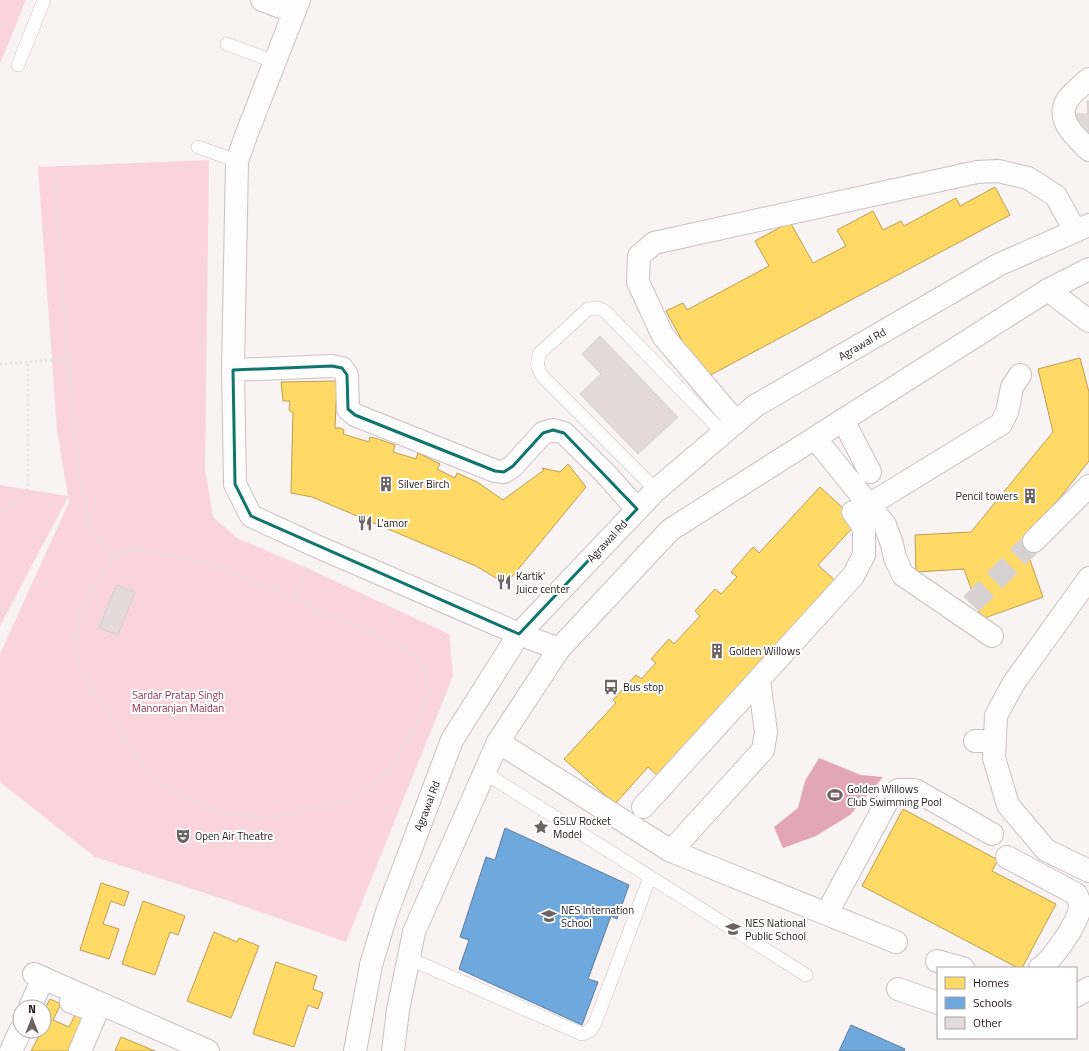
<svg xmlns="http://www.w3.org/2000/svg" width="1089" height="1051" font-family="'Titillium Web',sans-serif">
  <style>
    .green { fill: #fad4dc }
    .water { fill: #e2a6b5 }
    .homes { fill: #ffd966; stroke: #bc9e4f }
    .schools { fill: #6fa8dc; stroke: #587ca1 }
    .building { fill: #e4dadc; stroke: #d7ced0 }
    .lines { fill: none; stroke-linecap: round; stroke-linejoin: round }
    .minor-tunnel { stroke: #d9d2d3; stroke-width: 22; stroke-dasharray: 22 11; stroke-linecap: butt }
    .service-casing { stroke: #c9c0c2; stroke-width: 14 }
    .minor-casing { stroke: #c9c0c2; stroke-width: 24 }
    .tertiary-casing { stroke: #c9c0c2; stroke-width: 24 }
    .path { stroke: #e1dfe0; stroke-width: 2.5; stroke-dasharray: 2 3; stroke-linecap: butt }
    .service { stroke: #fefdfd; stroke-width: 13 }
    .minor { stroke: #fefdfd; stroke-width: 22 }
    .tertiary { stroke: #fefdfd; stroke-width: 22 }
    .marked { fill: none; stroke: #0f766e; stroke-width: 3; stroke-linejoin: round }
    .labels { text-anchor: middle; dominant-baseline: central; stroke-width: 4; stroke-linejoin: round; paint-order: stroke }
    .street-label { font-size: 11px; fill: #211618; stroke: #fff }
    .poi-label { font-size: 11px; fill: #211618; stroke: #fff; text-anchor: start }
    .park-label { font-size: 11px; fill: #913050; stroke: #fff }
  </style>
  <rect width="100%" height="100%" fill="#faf3f4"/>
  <path class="green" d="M0,0H26L0,64Z
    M209,160L205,468L213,517L237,538L307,568L449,634L453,676L346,942L232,902L95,857L0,782V654L69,502L68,497L0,626V485L68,496L57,430L38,167Z"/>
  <path class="water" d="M819,758L861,775L883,777L850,815L816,836L783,848L774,827L798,808L805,781Z"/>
  <path class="homes" d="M995,187L1010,215L703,379L666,311L683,303L687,310L769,266L755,241L790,222L813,263L846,246L837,230L873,211L883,230L901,221L904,226L956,198L960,206Z
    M1080,358L1089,392V461L1024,543L1043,597L982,619L964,569L916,572L915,535L971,532L1053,432L1038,369Z
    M337,381L335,428H340L344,430L343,434L369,442L370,437L378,439L395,445L393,452L416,459L418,453L440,464L437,469L455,478L457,473L477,482L503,500L544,470L542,468L560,472L568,464L586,487L506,584L476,566L312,497L291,493L293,413L289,410L290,401H283L281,382Z
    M820,487L858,522L818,565L838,583L660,778L648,767L615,804L564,759L616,703L613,700L636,675L641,679L656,663L651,659L669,639L674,644L700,616L695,611L715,589L721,594L737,577L731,572L753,547L759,553Z
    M903,809L998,860L992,871L1056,904L1022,968H1018L862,886Z
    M101,883L129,892L124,906L111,901L103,924L119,929L109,959L80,950Z
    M143,901L185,916L178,935L170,932L155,975L122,964Z
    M214,932L237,942L239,938L259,946L231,1018L187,1001Z
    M276,962L317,976L313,989L323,993L318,1009L308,1005L294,1047L253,1034Z
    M50,999L61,1004L53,1020L69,1027L77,1011L86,1016L69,1051H31L40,1034L34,1031H44V1011Z
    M121,1037L155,1051H115Z"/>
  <path class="schools" d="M505,828L629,885L617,919L611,916L588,979L598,982L582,1025L459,969L469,940L460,937L486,857L495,860Z
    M851,1025L905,1049L904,1051H839Z"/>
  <path class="building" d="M1087,101H1089V132H1082V126H1076L1077,114H1088Z
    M600,336L678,417L638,454L580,394L601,374L582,354Z
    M116,585L135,592L118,635L99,628Z"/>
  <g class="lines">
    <path class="minor-tunnel" d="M971,604L1034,541"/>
    <g class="service-casing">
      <path id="service" d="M227,44L275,62
        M18,65L44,0
        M198,147L237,161
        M656,490L543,377C537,368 536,363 540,353L588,309L598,308L606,312L723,433
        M485,773L806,975
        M408,958L582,1034L590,1031L595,1023L650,877"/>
    </g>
    <g class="minor-casing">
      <path id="minor" d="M262,0L294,12
        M299,0L247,133L237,161L233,370L235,484L251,516L316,546L519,634L559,649
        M1089,79C1082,85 1073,92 1068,99C1054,119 1076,137 1089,150
        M1048,290L1089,321
        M233,370L332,366L342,368L347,375L348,409L355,415L495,471L504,472L513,466L543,433L553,430L564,433L605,473L637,509
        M843,420L870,472
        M736,422L663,336L638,282L639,256L654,243L977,172L998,171L1028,178L1056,196L1075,231
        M815,438L885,525L892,544L895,558L903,575L992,636
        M869,505L1001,424L1007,412L1012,387L1020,375
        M1034,541L1089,486
        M1089,578L1013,684L996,716L994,758L1008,805L1046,850L1089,871
        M975,741H995
        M498,742L671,851L896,942
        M643,807L853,576L864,555V532L861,523L853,512
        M671,851L763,750L766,732L759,680
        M1007,857L1076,894C1078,898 1080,902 1080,906C1079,922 1053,959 1040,968
        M827,913L890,796L898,790H915L992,834
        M937,961L963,968
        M34,974L208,1051
        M898,989L938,1003
        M1076,996L1089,988
        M71,1002L90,1009L94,1012L95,1016L80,1051
        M30,1007L43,978
        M11,1051L20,1031"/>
    </g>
    <g class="tertiary-casing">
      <path id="tertiary" d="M355,1051L371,965L387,912L452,740L519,634L656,490L755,406L998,265L1089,225
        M393,1051L398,1010L414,932L498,742L559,649L670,530L1048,290L1089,269"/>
    </g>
    <path class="path" d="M55,183L70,390L80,481L91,533L114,556
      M0,364L68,359
      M0,513L28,489V362
      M133,548L205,562L260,584L407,649L425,666L429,694L411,737L385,775L351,800L274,817L244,816L215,811L166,788L147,771L80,669L74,640L81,610L114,556Z
      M295,599L307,568"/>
    <use href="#service" class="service"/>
    <use href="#minor" class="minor"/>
    <use href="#tertiary" class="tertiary"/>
  </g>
  <path class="marked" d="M332,366L342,368L347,375L348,409L355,415L495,471L504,472L513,466L543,433L553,430L564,433L637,509L519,634L251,516L235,484L233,370Z"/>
  <defs>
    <g id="building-bare" transform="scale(1.2)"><path d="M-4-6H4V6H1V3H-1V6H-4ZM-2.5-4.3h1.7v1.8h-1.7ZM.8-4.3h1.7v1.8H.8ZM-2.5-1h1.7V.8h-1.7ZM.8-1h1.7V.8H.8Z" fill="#6d6365" stroke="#fff" stroke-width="2.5" paint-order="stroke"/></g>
    <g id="restaurant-bare" transform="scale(1.2)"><path d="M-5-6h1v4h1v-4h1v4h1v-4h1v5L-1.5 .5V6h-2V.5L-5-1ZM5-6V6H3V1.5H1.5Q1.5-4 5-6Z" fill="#6d6365" stroke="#fff" stroke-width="2.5" paint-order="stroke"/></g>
    <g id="bus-bare" transform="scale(1.2)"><path d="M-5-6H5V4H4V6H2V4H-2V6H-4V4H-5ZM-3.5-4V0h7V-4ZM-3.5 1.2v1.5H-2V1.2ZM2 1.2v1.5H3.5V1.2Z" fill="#6d6365" stroke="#fff" stroke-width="2.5" paint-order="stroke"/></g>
    <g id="stadium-bare" transform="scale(1.2)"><path d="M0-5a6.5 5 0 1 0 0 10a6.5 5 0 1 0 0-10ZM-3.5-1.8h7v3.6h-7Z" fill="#6d6365" stroke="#fff" stroke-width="2.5" paint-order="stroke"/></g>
    <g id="sight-bare" transform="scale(1.2)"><path d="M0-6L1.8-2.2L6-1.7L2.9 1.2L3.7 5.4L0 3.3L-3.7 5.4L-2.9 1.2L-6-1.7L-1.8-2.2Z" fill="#6d6365" stroke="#fff" stroke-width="2.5" paint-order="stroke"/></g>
    <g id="theatre-bare" transform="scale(1.2)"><path d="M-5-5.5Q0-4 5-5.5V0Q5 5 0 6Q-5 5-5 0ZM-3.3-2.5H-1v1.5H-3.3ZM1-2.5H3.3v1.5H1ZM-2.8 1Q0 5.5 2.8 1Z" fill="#6d6365" stroke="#fff" stroke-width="2.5" paint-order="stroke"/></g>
    <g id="school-bare" transform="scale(1.2)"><path d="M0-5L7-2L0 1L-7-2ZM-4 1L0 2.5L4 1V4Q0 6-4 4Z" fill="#6d6365" stroke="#fff" stroke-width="2.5" paint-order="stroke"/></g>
  </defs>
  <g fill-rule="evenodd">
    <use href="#building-bare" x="386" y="484"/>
    <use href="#building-bare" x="1030" y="496"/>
    <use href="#restaurant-bare" x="365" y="523"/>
    <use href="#restaurant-bare" x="504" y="582"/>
    <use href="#building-bare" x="717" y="651"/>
    <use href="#bus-bare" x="611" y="687"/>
    <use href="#stadium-bare" x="835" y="795"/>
    <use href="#sight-bare" x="541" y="827"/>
    <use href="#theatre-bare" x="183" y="836"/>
    <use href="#school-bare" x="549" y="916"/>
    <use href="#school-bare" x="733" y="929"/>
  </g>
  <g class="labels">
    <g class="street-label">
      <text transform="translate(862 344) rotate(-30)">Agrawal Rd</text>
      <text transform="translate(607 541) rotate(-47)">Agrawal Rd</text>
      <text transform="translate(427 806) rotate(-69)">Agrawal Rd</text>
    </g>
    <g class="poi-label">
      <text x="398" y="484">Silver Birch</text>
      <text x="1018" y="496" text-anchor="end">Pencil towers</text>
      <text x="377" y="523">L'amor</text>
      <text x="516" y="576">Kartik'<tspan x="516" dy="13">Juice center</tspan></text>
      <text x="729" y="651">Golden Willows</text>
      <text x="623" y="687">Bus stop</text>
      <text x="847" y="789">Golden Willows<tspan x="847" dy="13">Club Swimming Pool</tspan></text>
      <text x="553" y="821">GSLV Rocket<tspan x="553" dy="13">Model</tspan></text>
      <text x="195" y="836">Open Air Theatre</text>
      <text x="561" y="910">NES Internation<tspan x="561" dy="13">School</tspan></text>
      <text x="745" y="923">NES National<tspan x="745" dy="13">Public School</tspan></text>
    </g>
    <g class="park-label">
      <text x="178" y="695">Sardar Pratap Singh<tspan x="178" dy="13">Manoranjan Maidan</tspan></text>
    </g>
  </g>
  <rect x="937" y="967" width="140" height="72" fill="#ffffff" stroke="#a6a2a3"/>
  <rect x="945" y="977" width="20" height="12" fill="#ffd966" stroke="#a6a2a3"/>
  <text x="973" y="987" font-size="12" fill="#211618">Homes</text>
  <rect x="945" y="997" width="20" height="12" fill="#6fa8dc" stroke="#a6a2a3"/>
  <text x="973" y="1007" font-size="12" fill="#211618">Schools</text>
  <rect x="945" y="1017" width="20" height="12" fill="#e4dadc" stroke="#a6a2a3"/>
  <text x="973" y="1027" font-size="12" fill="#211618">Other</text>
  <g transform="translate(32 1019)"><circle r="19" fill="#ffffff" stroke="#a6a2a3"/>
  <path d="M0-3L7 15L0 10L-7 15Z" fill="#6d6365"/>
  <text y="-6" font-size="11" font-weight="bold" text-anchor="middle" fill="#211618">N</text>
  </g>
</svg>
